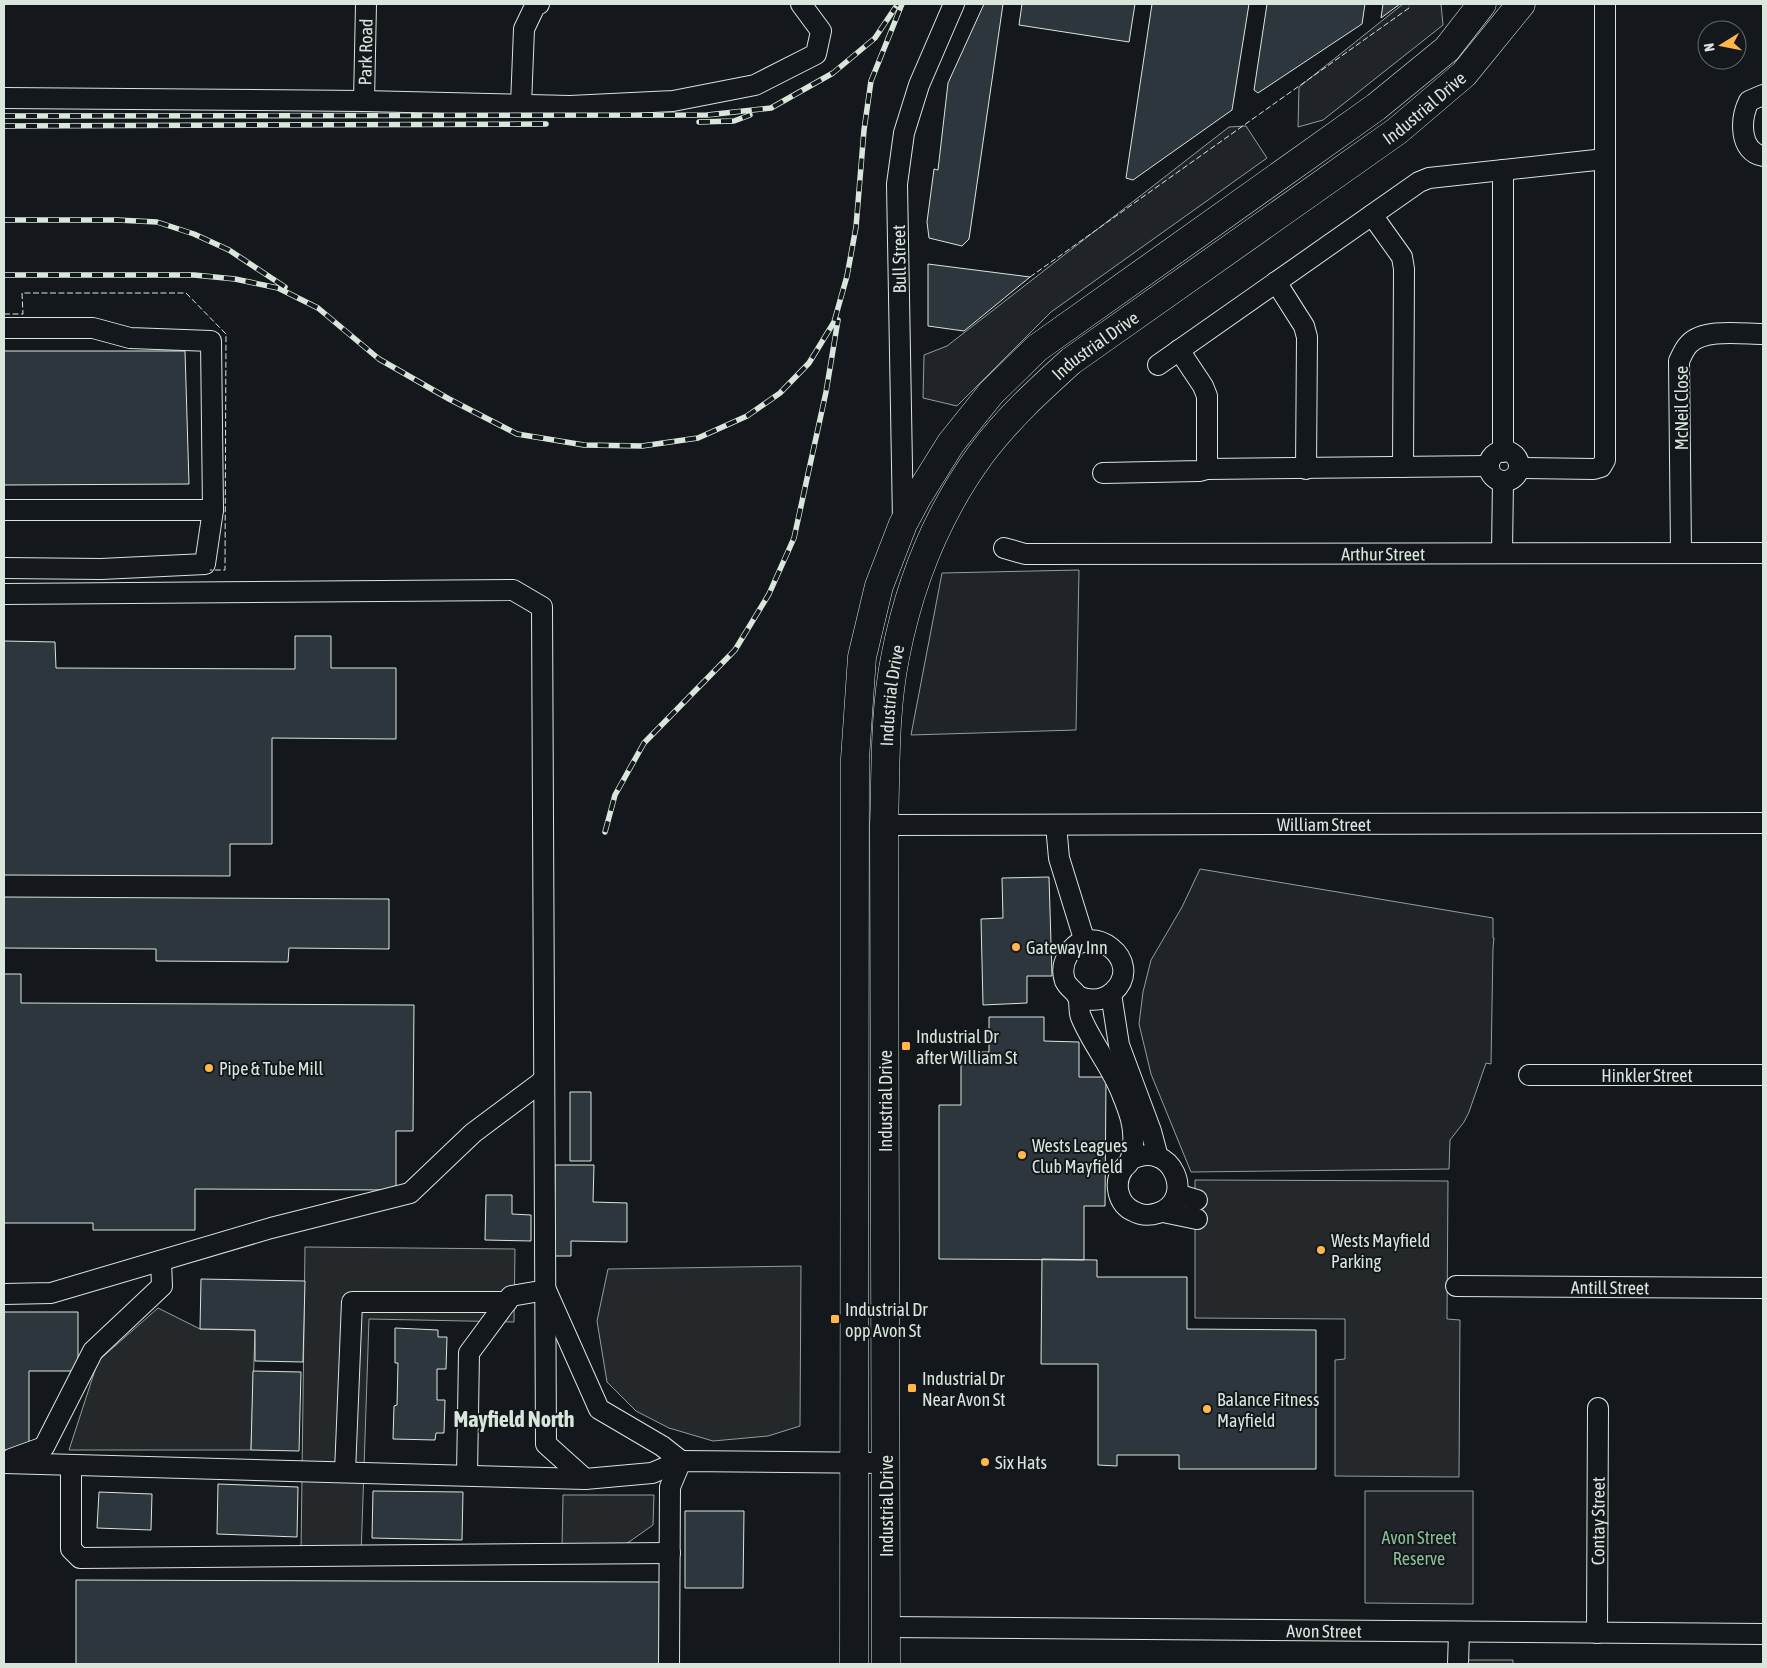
<svg xmlns="http://www.w3.org/2000/svg" width="1767" height="1668" font-family="'Asap Condensed',sans-serif">
  <style>
    .green { fill: #202428; stroke: #939e99 }
    .parking { fill: #24282b; stroke: #939e99 }
    .building { fill: #2c363c; stroke: #d8e6dc }
    .lines { fill: none; stroke-linecap: round; stroke-linejoin: round }
    .minor-casing { stroke: #d8e6dc; stroke-width: 22 }
    .highway-casing { stroke: #d8e6dc; stroke-width: 29 }
    .minor { stroke: #14181c; stroke-width: 20 }
    .highway { stroke: #14181c; stroke-width: 28 }
    .rail-casing { stroke: #d8e6dc; stroke-width: 5.5 }
    .rail { stroke: #14181c; stroke-width: 4; stroke-dasharray: 11; stroke-linecap: butt }
    .fence { stroke: #d8e6dc; stroke-width: 1; stroke-dasharray: 6 2.5; stroke-linecap: butt }
    .poi-dot { fill: #ffb74d; stroke: #14181c; stroke-width: 2 }
    .labels { text-anchor: middle; dominant-baseline: central; stroke-width: 4; stroke-linejoin: round; paint-order: stroke }
    .street-label { font-size: 18px; fill: #d8e6dc; stroke: #14181c }
    .poi-label { font-size: 18px; fill: #d8e6dc; stroke: #14181c; text-anchor: start }
    .park-label { font-size: 18px; fill: #8ac095; stroke: #14181c }
    .district-label { font-size: 22px; font-weight: bold; fill: #d8e6dc; stroke: #14181c }
  </style>
  <rect width="100%" height="100%" fill="#14181c"/>
  <path class="green" d="M1403,4H1441L1443,25L1323,120L1298,127L1299,87Z
    M1246,126L1267,158L1051,312L957,406L923,398L924,355L947,346L1229,127Z
    M1079,570L1076,730L911,735L942,573Z
    M1200,869L1493,918V938H1494L1493,948L1491,1064L1486,1063L1469,1112L1464,1122L1450,1140L1449,1169L1191,1172L1151,1074L1139,1024L1143,992L1151,960L1182,907Z
    M1365,1491H1473V1604L1365,1603Z
    M1466,1660H1513V1664H1466Z"/>
  <path class="parking" d="M1195,1180L1448,1181L1447,1319L1460,1320L1459,1477L1335,1476V1360L1345,1359V1319L1195,1318Z
    M305,1247L515,1249L514,1322L369,1319L361,1557L301,1553Z
    M801,1266L800,1426L768,1436L713,1441L669,1428L636,1411L607,1382L597,1321L608,1269Z
    M158,1308L200,1329L255,1330L251,1450H69L98,1361Z
    M563,1495H654L653,1525L619,1549L562,1548Z"/>
  <path class="building" d="M984,4H1003L969,239L962,246L929,238L927,222L934,169L938,170L948,83Z
    M1022,4H1135L1129,42L1019,25Z
    M1152,4H1249L1232,110L1133,180L1126,178Z
    M1267,4H1365L1362,24L1258,93L1254,90Z
    M1383,4H1400L1381,18Z
    M928,264L1030,277L964,331L928,326Z
    M4,351H185L189,484L4,485Z
    M295,636H331V668H396V739L272,738V844H230V876L4,875V641L55,642L56,668L295,669Z
    M1049,877L1052,976H1027V1003L983,1005L981,919L1003,918L1002,878Z
    M4,897L389,899V949L289,948L288,962L156,961V949L4,948Z
    M4,974H21V1003L414,1005L413,1131H396V1190L195,1189V1230H93V1223H4Z
    M989,1017H1044V1041L1079,1042V1077H1106L1105,1206H1084V1260L939,1259V1105H961V1052H989Z
    M570,1092H591V1161H570Z
    M555,1165H594L593,1202L627,1203V1242L571,1241V1256H554Z
    M486,1195H512V1214L531,1215V1241L485,1240Z
    M1042,1259L1097,1260V1277H1187V1329L1316,1330V1469H1179V1455H1117V1466L1098,1465V1364H1041Z
    M201,1279L305,1281L303,1362L255,1361V1330L200,1329Z
    M4,1312H78V1371H29V1450H4Z
    M395,1328L438,1330V1337H447L446,1369H437V1400H445L444,1433H436L435,1440L393,1439L394,1406L397,1405L398,1363H395Z
    M253,1371L301,1372L299,1451L251,1450Z
    M218,1484L298,1487L297,1537L217,1534Z
    M373,1491L463,1492L462,1540L372,1538Z
    M99,1492L152,1494L151,1530L97,1528Z
    M685,1511H744L743,1588H685Z
    M76,1580L663,1582V1664H76Z"/>
  <g class="lines">
    <g class="minor-casing">
      <g id="minor">
        <path d="M1763,95L1749,101C1740,119 1739,152 1763,156"/>
        <path d="M4,98L364,101L570,106L673,101L755,85L816,54L821,31L801,4"/>
        <path id="s1" d="M364,101L366,4"/>
        <path d="M521,105L524,29L535,6L539,4"/>
        <path d="M1503,170V452"/>
        <path d="M1372,215L1402,257L1404,269L1403,467"/>
        <path d="M1276,282L1304,326L1307,337L1306,469"/>
        <path d="M4,328H93L130,338L211,341L213,510H4"/>
        <path d="M1179,350L1203,386L1207,396V469"/>
        <path d="M1158,365L1419,182L1429,178L1605,159"/>
        <circle cx="1504" cy="466" r="15"/>
        <path d="M1519,468L1594,469L1601,467L1605,460V4"/>
        <path d="M1103,473L1200,471L1207,469L1489,466"/>
        <path d="M903,522L897,184L904,133L919,85L954,4"/>
        <path id="s2" d="M1004,548L1025,554L1763,553"/>
        <path d="M1502,552L1503,481"/>
        <path d="M1681,552L1679,361C1682,355 1684,349 1689,344C1704,328 1743,334 1763,334"/>
        <path d="M4,568L101,569L205,564L213,510"/>
        <path d="M4,594L513,590L542,607L546,1444L585,1479L652,1473L681,1461L886,1463"/>
        <path id="s3" d="M884,825L1763,823"/>
        <path d="M1056,825L1059,858L1085,942"/>
        <path d="M1111,994L1119,1045L1151,1131L1158,1157"/>
        <path d="M1077,996C1089,1001 1102,1002 1113,992C1147,961 1088,917 1068,955C1063,963 1062,972 1065,981C1068,987 1073,990 1077,995C1081,1001 1078,1011 1081,1017C1092,1044 1112,1067 1122,1094C1129,1111 1135,1127 1133,1145C1132,1150 1132,1157 1130,1160C1129,1164 1125,1166 1123,1169C1113,1183 1118,1204 1133,1211C1142,1216 1149,1216 1158,1213C1197,1200 1172,1137 1130,1160"/>
        <path id="s4" d="M1529,1075H1763"/>
        <path d="M1177,1194L1197,1200"/>
        <path d="M1163,1212L1197,1219"/>
        <path id="s5" d="M1456,1286L1763,1288"/>
        <path d="M4,1294L51,1293L271,1228L410,1193L473,1133L544,1080"/>
        <path d="M11,1459L44,1447L93,1351L162,1286L161,1261"/>
        <path d="M4,1463L585,1479"/>
        <path d="M71,1465V1549L80,1558L670,1553"/>
        <path d="M345,1472L352,1302H507"/>
        <path d="M467,1475L469,1353L511,1296L546,1290L599,1409L662,1446L681,1461L670,1487L669,1664"/>
        <path id="s6" d="M885,1627L1763,1634"/>
        <path id="s7" d="M1597,1633L1598,1408"/>
        <path d="M1458,1664L1459,1632"/>
      </g>
    </g>
    <g class="highway-casing">
      <g id="highway">
        <path d="M854,1664L855,759L862,657L879,586L903,524L918,496L951,443L991,393L1037,348L1376,107L1447,49L1482,4"/>
        <path id="s8" d="M886,1664L884,825C886,770 884,713 895,658C909,585 937,514 981,454C1007,419 1039,390 1071,361L1397,131L1464,74L1521,4"/>
      </g>
    </g>
    <use href="#minor" class="minor"/>
    <use href="#highway" class="highway"/>
    <g class="rail-casing">
      <path id="rail" d="M4,116L707,115L771,108L833,73L875,38L895,8
        M699,122L734,121L750,115
        M4,126L546,124
        M4,220H117L157,222L194,234L229,250L285,287
        M4,275H194L235,279L278,288L318,308L379,359L449,399L517,434L584,445L642,446L698,438L747,416L780,393L809,363L834,322L847,276L856,227L864,130L871,81L902,4
        M605,832L615,795L644,743L735,650L769,594L794,538L826,392L838,320"/>
    </g>
    <use href="#rail" class="rail"/>
    <path class="fence" d="M1030,277L1409,8V4
      M4,314H23L22,293H186L226,334L225,570H210"/>
  </g>
  <g class="poi-dot">
    <circle cx="1016" cy="947" r="5"/>
    <rect x="901" y="1041" width="10" height="10" rx="2.5"/>
    <circle cx="209" cy="1068" r="5"/>
    <circle cx="1022" cy="1155" r="5"/>
    <circle cx="1321" cy="1250" r="5"/>
    <rect x="830" y="1314" width="10" height="10" rx="2.5"/>
    <rect x="907" y="1383" width="10" height="10" rx="2.5"/>
    <circle cx="1207" cy="1409" r="5"/>
    <circle cx="985" cy="1462" r="5"/>
  </g>
  <g class="labels">
    <g class="street-label">
      <text stroke="none"><textPath href="#s1" startOffset="49">Park Road</textPath></text>
      <text stroke="none"><textPath href="#s8" startOffset="1794">Industrial Drive</textPath></text>
      <text transform="translate(899 259) rotate(-91)">Bull Street</text>
      <text stroke="none"><textPath href="#s8" startOffset="1388">Industrial Drive</textPath></text>
      <text transform="translate(1681 408) rotate(-90)">McNeil Close</text>
      <text stroke="none"><textPath href="#s2" startOffset="380">Arthur Street</textPath></text>
      <text stroke="none"><textPath href="#s8" startOffset="969">Industrial Drive</textPath></text>
      <text stroke="none"><textPath href="#s3" startOffset="440">William Street</textPath></text>
      <text stroke="none"><textPath href="#s4" startOffset="118">Hinkler Street</textPath></text>
      <text transform="translate(885 1101) rotate(-90)">Industrial Drive</text>
      <text stroke="none"><textPath href="#s5" startOffset="154">Antill Street</textPath></text>
      <text transform="translate(886 1506) rotate(-90)">Industrial Drive</text>
      <text stroke="none"><textPath href="#s7" startOffset="112">Contay Street</textPath></text>
      <text stroke="none"><textPath href="#s6" startOffset="439">Avon Street</textPath></text>
    </g>
    <g class="poi-label">
      <text x="1026" y="947">Gateway Inn</text>
      <text x="916" y="1036">Industrial Dr<tspan x="916" dy="21">after William St</tspan></text>
      <text x="219" y="1068">Pipe &amp; Tube Mill</text>
      <text x="1032" y="1145">Wests Leagues<tspan x="1032" dy="21">Club Mayfield</tspan></text>
      <text x="1331" y="1240">Wests Mayfield<tspan x="1331" dy="21">Parking</tspan></text>
      <text x="845" y="1309">Industrial Dr<tspan x="845" dy="21">opp Avon St</tspan></text>
      <text x="922" y="1378">Industrial Dr<tspan x="922" dy="21">Near Avon St</tspan></text>
      <text x="1217" y="1399">Balance Fitness<tspan x="1217" dy="21">Mayfield</tspan></text>
      <text x="995" y="1462">Six Hats</text>
    </g>
    <g class="park-label">
      <text x="1419" y="1537">Avon Street<tspan x="1419" dy="21">Reserve</tspan></text>
    </g>
    <g class="district-label">
      <text x="514" y="1419">Mayfield North</text>
    </g>
  </g>
  <rect width="1767" height="1668" fill="none" stroke="#d8e6dc" stroke-width="10"/>
  <g transform="translate(1722 45) rotate(260)"><circle r="24" fill="#14181c" stroke="#626a69"/>
  <path d="M0-4L9 19L0 12L-9 19Z" fill="#ffb74d"/>
  <text y="-8" font-size="14" font-weight="bold" text-anchor="middle" fill="#d8e6dc">N</text>
  </g>
</svg>
